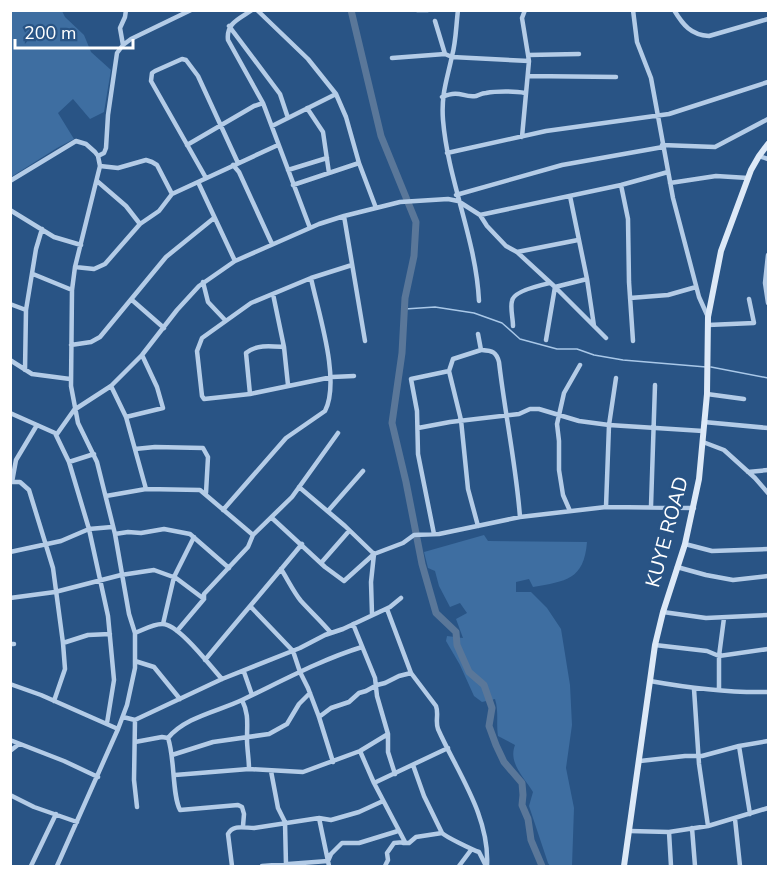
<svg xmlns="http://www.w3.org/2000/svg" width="779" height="877" font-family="'Nunito Sans',sans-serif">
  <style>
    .green { fill: #3e6ea1 }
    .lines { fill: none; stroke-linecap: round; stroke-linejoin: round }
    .stream { stroke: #a9c8e8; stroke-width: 1.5 }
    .river { stroke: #5a7799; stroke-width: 7 }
    .street { stroke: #b4cce7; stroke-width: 4.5 }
    .secondary { stroke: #dde9f7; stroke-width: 6 }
    .labels { text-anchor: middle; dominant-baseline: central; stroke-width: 4.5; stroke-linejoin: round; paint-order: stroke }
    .street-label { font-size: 20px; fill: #fff; stroke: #295485 }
  </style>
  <rect width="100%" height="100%" fill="#295485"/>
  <path class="green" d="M11,11H62L65,17L84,35L91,52L111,70L104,112L90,119L73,99L58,113L74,139L57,148L11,177Z
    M484,535L488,541L587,542C584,580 566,581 533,587L529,579L516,582V592H531L547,608L561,629L570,685L572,725L566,768L574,808L572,866H550L548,863L529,806L533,792C524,777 508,763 515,745L498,736C496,723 499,712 495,699L482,702L474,696L460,665L446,641L447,636L463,638L456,619L467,613L460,603L450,607L439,586L435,571L428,568L424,552Z"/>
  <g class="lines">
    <path class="stream" d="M405,309L435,307L474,313L502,323L520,339L557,349H577L594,355L623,360L706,367
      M711,367L768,378"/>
    <path class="river" d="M351,10L381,136L416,222L414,256L405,298L402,353L392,423L406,482L422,564L436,613L456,632L457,645L469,672L484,685L492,708L489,726L496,745L504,762L522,783L523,795L522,805L528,819L531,840L542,866"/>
    <path class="street" d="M252,10C239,19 226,23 228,40L263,103L310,228
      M257,10L308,59L336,94L346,117L359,163L376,208
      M417,10H428
      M458,10C456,26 456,42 452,56C447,80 441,94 443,120C448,181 476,239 479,301
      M633,10L637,42L651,78L673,198L699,297L708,317
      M674,10C683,25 691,35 709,36L768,19
      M435,21L445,54
      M229,26L280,94L288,118
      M123,45L120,28L125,17L126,10
      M528,55L579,54
      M392,58L445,54L452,57L529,61
      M528,76L616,77
      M442,97C461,89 462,98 476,96C479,95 482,93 486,93C496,91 515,91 525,93
      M307,108L323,132L329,173
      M272,126L336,94
      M522,137L529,61L522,18L525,10
      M187,145L254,106L263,103
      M662,145L715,147L768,119
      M447,153L546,131L669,114L768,82
      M98,156L104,153L106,148L108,115L117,53L123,45L131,39L191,10
      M759,156L768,159
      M233,165L239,172L272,244
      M100,166L118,168L146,160L152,162L157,165L172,194
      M288,170L327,158
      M206,178L151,81L152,73L155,71L182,59L186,60L198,76L238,163
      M10,181L76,141L86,144L95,152L98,156L100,166L75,267L72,290L71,386L78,423L97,462L115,534L129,614L135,633V668L127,705L118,729L57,866
      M97,181L126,206L140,224
      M198,182L235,261
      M670,183L716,176L748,178
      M293,185L359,163
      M621,185L628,219L629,282L633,341
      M456,195L562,165L663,147
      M570,196L587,279L594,326
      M10,210L54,237L81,245
      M480,215L487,226L506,246L517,252L555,287L606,338
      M344,216L365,341
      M517,252L578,240
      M768,255L765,283L768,303
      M352,265L311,278L251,303L202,338L197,351L202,396L204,399L250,394L332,377L354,376
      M75,267L94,269L105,264L140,224L159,211L172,194L278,145
      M33,274L72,290
      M203,282L208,302L225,320
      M273,294L284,347L288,385
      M630,298L668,295L696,287
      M132,300L164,328
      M10,304L26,310
      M708,325L754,323L749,299
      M513,326C513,318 510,308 512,301C513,291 541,285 550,283
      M478,334L481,350C492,351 496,351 499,362C505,414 516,465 520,517
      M546,340L555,287L587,279
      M71,345L91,342L100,337L166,257L214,218
      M10,360L32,374L70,379
      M25,370L26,310L36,249L42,229
      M111,386L126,417L146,489
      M250,394L246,353C257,344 271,346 284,347
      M707,394L744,399
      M10,413L55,433L69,462L89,529L108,616L114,680L107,723
      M126,417L163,408L157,387L142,355
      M704,422L768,428
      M418,428L450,422L519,414L530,409H539L579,421L609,425L703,431
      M57,434L74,410L111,386L142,355L177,310L199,286L235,261L319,224L344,216L400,202L448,199L458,201L480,215L621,185L668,172
      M703,442L724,450L755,478L768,493
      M135,449L155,447L203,448L208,457L206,493
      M69,462L94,454
      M748,472L768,470
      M10,482H20L29,490L53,568L63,643L65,669L54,701
      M12,482L16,460L37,425
      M299,487L345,526L374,554L371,582L372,614
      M106,496L146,489L200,490L253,535
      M651,506L655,385
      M606,507L609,425L616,378
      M223,510L286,438L325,411C341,380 318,312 311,278
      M328,511L363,471
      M570,511L563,495L559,470V441L557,424L564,393L580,365
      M272,518L325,567L344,581L374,554L403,543L414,535L439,534L520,517L606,507L694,508
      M478,526L468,489L461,420L449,371L453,359L481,350
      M115,534L128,532L141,533L164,529L190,534L229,568
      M434,534L418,454L417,411L411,379L449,371
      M685,544L712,551L768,549
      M10,552L61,541L89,529L112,527
      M321,563L349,531
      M677,567L706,575L733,580L768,576
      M281,569C288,580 293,591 301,601C311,612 322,622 331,633
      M10,598L55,592L121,575L154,570L176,578L204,599
      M251,607L293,651L300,672L308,688L319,717L333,762
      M387,609L411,673L436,706C439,714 435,721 438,729C457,772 490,816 487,866
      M663,612L706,618L768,615
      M163,624L174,577L194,537
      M177,631L204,599V594L248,547L253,535L292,497L338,433
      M135,633C143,630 153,624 162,624C178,623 211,667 222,679
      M63,643L88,635L110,634
      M10,644H14
      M655,645L707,651L719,656L768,649
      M205,660C237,621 270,583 302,544
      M135,661L154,667L180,699
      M244,672L252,695
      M650,681C689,688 729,693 768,692
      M10,684L41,695L118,729
      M694,689L699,764L708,826
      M719,690V656L724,618
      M242,700C249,714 247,724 247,739C247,749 249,759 249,769
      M123,717L135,720L139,718L222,679L300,648L325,635L343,629L390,607L401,598
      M319,717L331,708L349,702L359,693L366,691L377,685L385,683L399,676L411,673
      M135,720L134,780L137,807
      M388,734V752L395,774
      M168,738C185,717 219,711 242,700C282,681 320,660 362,647
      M10,740L64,761L98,777
      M135,742L162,737L168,738C175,758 172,795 180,810L238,805L242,807L244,814L243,826
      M739,746L750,814
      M10,751L19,744
      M360,751L374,783L405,842L394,843L387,853L388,860L385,866
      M172,755L213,742L269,734L287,724L299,704L310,693
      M640,761L685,756H702L739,746L768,741
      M413,765L424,796L442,833
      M271,771L278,808L285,822L286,865
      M175,775L249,769L303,772L360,751L388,734L377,696L375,678L353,624
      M374,783L448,748
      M10,795L34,807L77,822
      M319,818L329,866
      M735,819L740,866
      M692,828L695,866
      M630,831L669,832L708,826L768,808
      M669,832L671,866
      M403,843H409L416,837L442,833C446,837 473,850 479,852L486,866
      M31,866L56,814
      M232,866L228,834C233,824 245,828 254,828L319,818L331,820L359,812L383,801
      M262,866L328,861L331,854L342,843H359L398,831
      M459,866L471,850"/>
    <path class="secondary" d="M624,866L655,645L663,612L685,544L699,479L707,394L708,317L721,251L751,170L759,156L768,144"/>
  </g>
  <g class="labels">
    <g class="street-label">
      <text transform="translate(667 532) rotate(-75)">KUYE ROAD</text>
    </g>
  </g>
  <rect width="779" height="877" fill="none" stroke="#ffffff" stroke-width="24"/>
  <path d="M15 39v9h118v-9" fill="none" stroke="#ffffff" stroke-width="3"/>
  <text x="24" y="39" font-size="18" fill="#ffffff" stroke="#295485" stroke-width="4.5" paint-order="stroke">200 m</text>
</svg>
